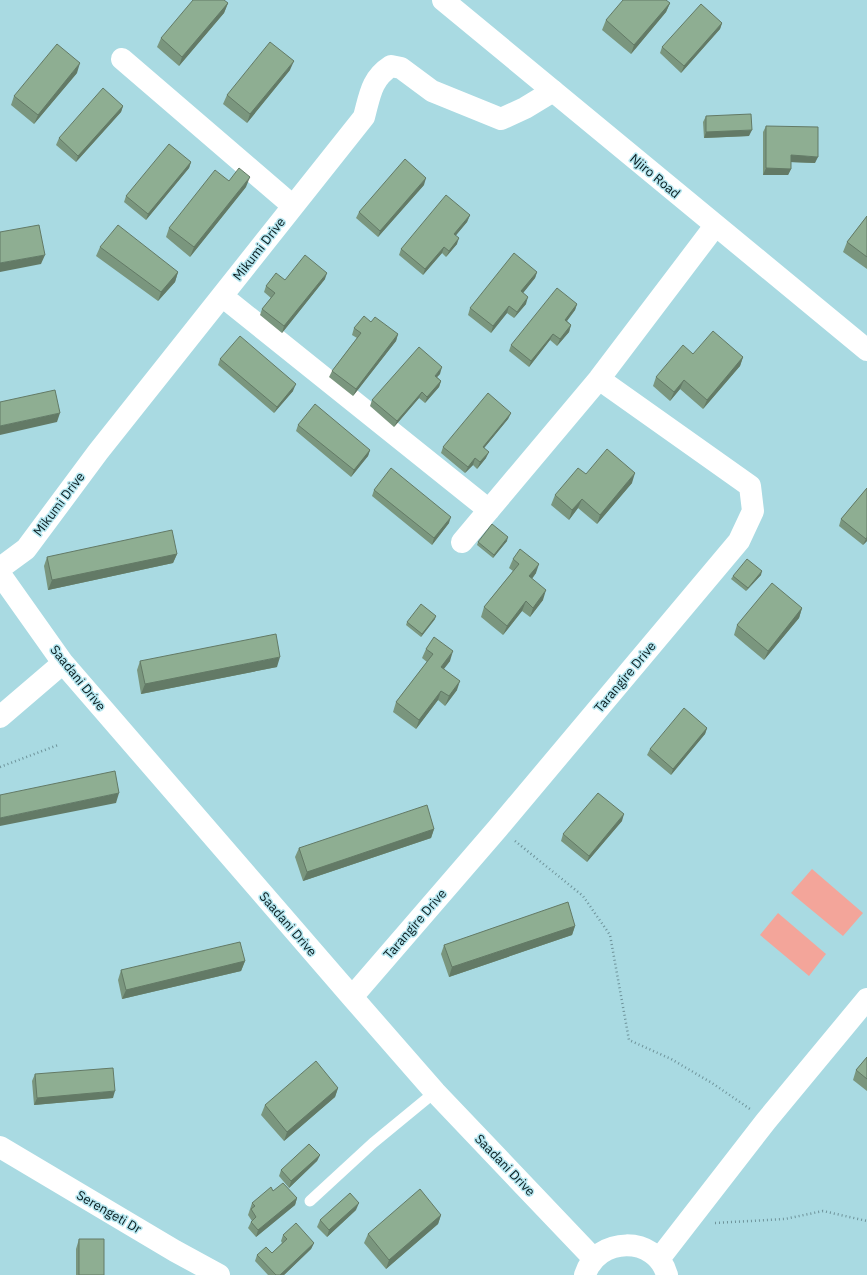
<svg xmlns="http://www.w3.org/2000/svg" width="867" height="1275" font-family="'IBM Plex Sans',sans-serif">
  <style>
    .green { fill: #f3a59a }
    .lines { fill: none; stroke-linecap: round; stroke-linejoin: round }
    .path { stroke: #6e939a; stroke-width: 2.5; stroke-dasharray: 1 3; stroke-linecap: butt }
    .service { stroke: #fff; stroke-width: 11 }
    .minor { stroke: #fff; stroke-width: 22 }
    .tertiary { stroke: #fff; stroke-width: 22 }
    .wall { fill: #7a967e }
    .shaded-wall { fill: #637a66 }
    .building { fill: #8eae92; stroke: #637a66 }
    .labels { text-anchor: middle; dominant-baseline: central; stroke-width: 3; stroke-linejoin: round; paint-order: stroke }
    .street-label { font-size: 13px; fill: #081b1e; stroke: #b6e7f0 }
  </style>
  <rect width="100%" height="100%" fill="#a9dae2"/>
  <path class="green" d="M812,869L863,913L843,936L791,893Z
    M778,913L826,954L809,976L760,935Z"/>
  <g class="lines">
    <path class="path" d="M0,767L58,745
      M515,841L583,896L610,935L629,1040L671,1059L712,1083L750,1109
      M715,1223L785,1219L823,1211L867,1221"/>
    <path class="service" d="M310,1201L373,1143L435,1092"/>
    <path class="minor" d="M122,59L293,206
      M222,296L489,510
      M462,542L599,379L715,226
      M0,568L26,549L98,452L364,117C370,95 371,79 391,66L401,68L432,91L501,119L525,108L553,91
      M0,574L63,663L352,997L435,1092L594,1259
      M0,717L63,663
      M352,997L498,828L739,541L753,511L750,486L599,379
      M0,1147L175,1251L219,1275
      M659,1259L766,1121L867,999
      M585,1275C597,1236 656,1235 667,1275"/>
    <path class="tertiary" d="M443,0L867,350"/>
  </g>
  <path class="wall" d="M228,3L224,13L179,66L157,47L161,38Z
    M670,3L666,12L631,54L602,30L606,20Z
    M722,23L720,29L681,73L660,53L662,47Z
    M290,70L247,123L223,104L227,95Z
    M77,73L34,124L11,105L14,96Z
    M123,106L121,112L76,162L56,145L59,138Z
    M706,116L749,136L704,138L703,122Z
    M766,126L815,163L791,162V169L788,175H763V132Z
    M191,162L189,168L146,220L124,202L126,196Z
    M424,185L378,237L356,218L359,212Z
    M246,187L190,257L166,237L169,228Z
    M470,215L467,222L456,235L457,244L446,257L442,253L423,275L399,255L401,249Z
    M867,216V269L843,252L847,242Z
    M100,247L178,272L175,282L158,301L96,256Z
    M537,272L535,278L523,293L526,304L514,318L507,313L491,333L468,315L470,308Z
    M325,279L282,333L260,315L262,309L271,298L264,292L266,286L285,280Z
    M577,304L575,310L567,321L571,325L569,332L557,346L550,340L529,367L509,351L511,345Z
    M371,322L398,334L396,341L353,396L329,377L332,371L357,338L352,335L354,328Z
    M693,354L743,357L740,366L703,409L680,389L670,401L653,386L656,377Z
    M220,359L293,391L274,413L218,365Z
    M440,374L437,377L441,381L439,387L425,403L419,398L394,427L370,406L372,400Z
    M511,413L508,419L484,448L486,458L477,469L473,465L465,473L441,453L443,447Z
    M298,425L370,450L368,456L351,477L296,431Z
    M586,474L632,483L597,524L578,508L569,520L551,505L555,495Z
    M867,488V541L863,545L839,526L841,519Z
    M374,490L449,523L432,545L372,496Z
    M507,541L493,558L477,545L478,542Z
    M177,554L173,563L48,590L44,566L47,557Z
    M513,559L536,573L532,579L543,600L530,617L522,611L503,635L481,617L484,607L513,571L509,568Z
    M761,575L746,591L731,579L733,576Z
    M802,608L799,618L764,660L734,635L737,625Z
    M435,619L421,637L406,625L407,622Z
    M426,649L450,661L444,669L457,690L445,706L438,700L416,729L393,712L396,702L427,662L422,658Z
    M140,661L277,667L141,694L137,670Z
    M707,728L705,734L671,775L647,755L650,749Z
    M622,821L587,862L561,841L563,834Z
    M434,829L431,838L303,881L295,857L299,848Z
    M575,926L572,935L449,977L441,954L444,945Z
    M245,961L241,971L122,999L118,980L121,970Z
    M867,1057V1091L853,1080L856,1070Z
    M35,1074L113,1098L34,1105L32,1081Z
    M338,1088L335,1097L284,1141L261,1115L265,1105Z
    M320,1155L317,1161L289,1188L279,1176L281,1170Z
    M273,1191L297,1198L295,1205L256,1237L248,1228L251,1222L252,1221L248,1215L252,1203Z
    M356,1210L327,1237L317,1227L320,1220Z
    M441,1215L438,1224L386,1269L364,1243L368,1234Z
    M283,1235L314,1243L311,1249L284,1275H268L255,1261L257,1255L272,1253L282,1243L281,1241Z
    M79,1239L104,1275H76V1249Z"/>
  <path class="shaded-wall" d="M228,3L224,13L179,66L182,57Z
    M670,3L666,12L631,54L634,45Z
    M722,23L720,29L681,73L684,66Z
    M294,61L290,70L247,123L250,114Z
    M80,63L77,73L34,124L38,115Z
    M123,106L121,112L76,162L78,156Z
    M752,130L749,136L704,138L706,132Z
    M791,155L818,157L815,163L789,162Z
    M191,162L189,168L146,220L148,214Z
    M766,168L791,169L788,175H763Z
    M250,177L246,187L190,257L194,247Z
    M426,178L424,185L378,237L380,231Z
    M470,215L467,222L452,240L454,234Z
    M459,238L457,244L446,257L449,251Z
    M444,247L442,253L423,275L425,269Z
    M45,255L41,264L0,272V263Z
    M178,272L175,282L158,301L161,292Z
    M537,272L535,278L519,298L521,291Z
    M327,273L325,279L282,333L284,326Z
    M528,297L526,304L514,318L517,312Z
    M577,304L575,310L563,326L565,320Z
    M509,306L507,313L491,333L493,326Z
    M571,325L569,332L557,346L560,339Z
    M398,334L396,341L353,396L356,389Z
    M553,334L550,340L529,367L531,361Z
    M743,357L740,366L703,409L707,400Z
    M442,367L440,374L432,382L435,376Z
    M684,380L680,389L670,401L674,392Z
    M441,381L439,387L425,403L427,397Z
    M296,384L293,391L274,413L277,407Z
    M422,392L419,398L394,427L397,421Z
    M60,413L57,422L0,435V426Z
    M511,413L508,419L480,453L483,447Z
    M370,450L368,456L351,477L354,470Z
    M489,452L486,458L477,469L480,462Z
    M475,458L473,465L465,473L468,467Z
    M635,473L632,483L597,524L600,515Z
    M582,499L578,508L569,520L572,510Z
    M451,517L449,523L432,545L434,538Z
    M508,537L507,541L493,558L494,555Z
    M867,537V541L863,545Z
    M177,554L173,563L48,590L52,580Z
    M539,564L536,573L526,586L529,576Z
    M762,571L761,575L746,591L748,588Z
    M546,590L543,600L530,617L533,608Z
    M526,601L522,611L503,635L507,626Z
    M802,608L799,618L764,660L768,651Z
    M436,616L435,619L421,637L422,634Z
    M453,651L450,661L438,676L441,667Z
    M280,657L277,667L141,694L145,684Z
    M460,681L457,690L445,706L449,696Z
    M441,691L438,700L416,729L419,720Z
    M707,728L705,734L671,775L673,769Z
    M119,793L116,803L0,826V818Z
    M624,814L622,821L587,862L589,856Z
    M434,829L431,838L303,881L307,872Z
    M575,926L572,935L449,977L452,967Z
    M245,961L241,971L122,999L126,990Z
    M338,1088L335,1097L284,1141L287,1132Z
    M115,1091L113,1098L34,1105L37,1098Z
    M320,1155L317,1161L289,1188L291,1181Z
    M297,1198L295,1205L256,1237L258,1230Z
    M359,1203L356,1210L327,1237L329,1230Z
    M441,1215L438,1224L386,1269L389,1260Z
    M314,1243L311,1249L284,1275H280Z"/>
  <path class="building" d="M193,0H224L228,3L182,57L161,38Z
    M623,0H666L670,3L634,45L606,20Z
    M701,4L722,23L684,66L662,47Z
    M270,42L294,61L250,114L227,95Z
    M57,44L80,63L38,115L14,96Z
    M103,88L123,106L78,156L59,138Z
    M751,114L752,130L706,132V116Z
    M766,126L818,127V157L791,155V169L766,168Z
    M169,144L191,162L148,214L126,196Z
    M405,159L426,178L380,231L359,212Z
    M239,168L250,177L194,247L169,228L215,170L229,181Z
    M446,195L470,215L454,234L459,238L449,251L444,247L425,269L401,249Z
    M867,216V257L847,242Z
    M39,225L45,255L0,263V232Z
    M118,225L178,272L161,292L100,247Z
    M514,253L537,272L521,291L528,297L517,312L509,306L493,326L470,308Z
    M305,255L327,273L284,326L262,309L275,293L266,286L276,273L285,280Z
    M557,288L577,304L565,320L571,325L560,339L553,334L531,361L511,345Z
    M364,316L371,322L375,317L398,334L356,389L332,371L361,333L354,328Z
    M713,331L743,357L707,400L684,380L674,392L656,377L683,345L693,354Z
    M240,336L296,384L277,407L220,359Z
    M419,347L442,367L435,376L441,381L427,397L422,392L397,421L372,400Z
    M55,390L60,413L0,426V402Z
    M488,393L511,413L483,447L489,452L480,462L475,458L468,467L443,447Z
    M315,404L370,450L354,470L298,425Z
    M607,449L635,473L600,515L582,499L572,510L555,495L578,468L586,474Z
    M391,468L451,517L434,538L374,490Z
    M867,488V537L866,539L841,519Z
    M492,524L508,537L494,555L478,542Z
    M172,530L177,554L52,580L47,557Z
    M520,549L539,564L529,576L546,590L533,608L526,601L507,626L484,607L519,564L513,559Z
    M747,559L762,571L748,588L733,576Z
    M772,583L802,608L768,651L737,625Z
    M421,604L436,616L422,634L407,622Z
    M276,634L280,657L145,684L140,661Z
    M434,637L453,651L441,667L460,681L449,696L441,691L419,720L396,702L433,654L426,649Z
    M684,708L707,728L673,769L650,749Z
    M115,771L119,793L0,818V795Z
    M598,793L624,814L589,856L563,834Z
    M427,805L434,829L307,872L299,848Z
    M568,902L575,926L452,967L444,945Z
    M240,942L245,961L126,990L121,970Z
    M867,1057V1079L856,1070Z
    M316,1061L338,1088L287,1132L265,1105Z
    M113,1068L115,1091L37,1098L35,1074Z
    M309,1144L320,1155L291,1181L281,1170Z
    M283,1183L297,1198L258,1230L251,1222L256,1217L251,1209L255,1206L252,1203L271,1187L273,1191Z
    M420,1189L441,1215L389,1260L368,1234Z
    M350,1193L359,1203L329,1230L320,1220Z
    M296,1223L314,1243L280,1275H276L257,1255L266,1247L272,1253L287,1239L283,1235Z
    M79,1239H104V1275H79Z"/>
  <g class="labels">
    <g class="street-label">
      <text transform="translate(655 176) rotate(40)">Njiro Road</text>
      <text transform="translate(259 249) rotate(-52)">Mikumi Drive</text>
      <text transform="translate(59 504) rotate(-53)">Mikumi Drive</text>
      <text transform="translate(625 677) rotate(-50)">Tarangire Drive</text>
      <text transform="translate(78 678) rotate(51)">Saadani Drive</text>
      <text transform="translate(288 924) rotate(49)">Saadani Drive</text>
      <text transform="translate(415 924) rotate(-49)">Tarangire Drive</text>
      <text transform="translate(505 1165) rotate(46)">Saadani Drive</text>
      <text transform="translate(109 1212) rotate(30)">Serengeti Dr</text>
    </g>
  </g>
</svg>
